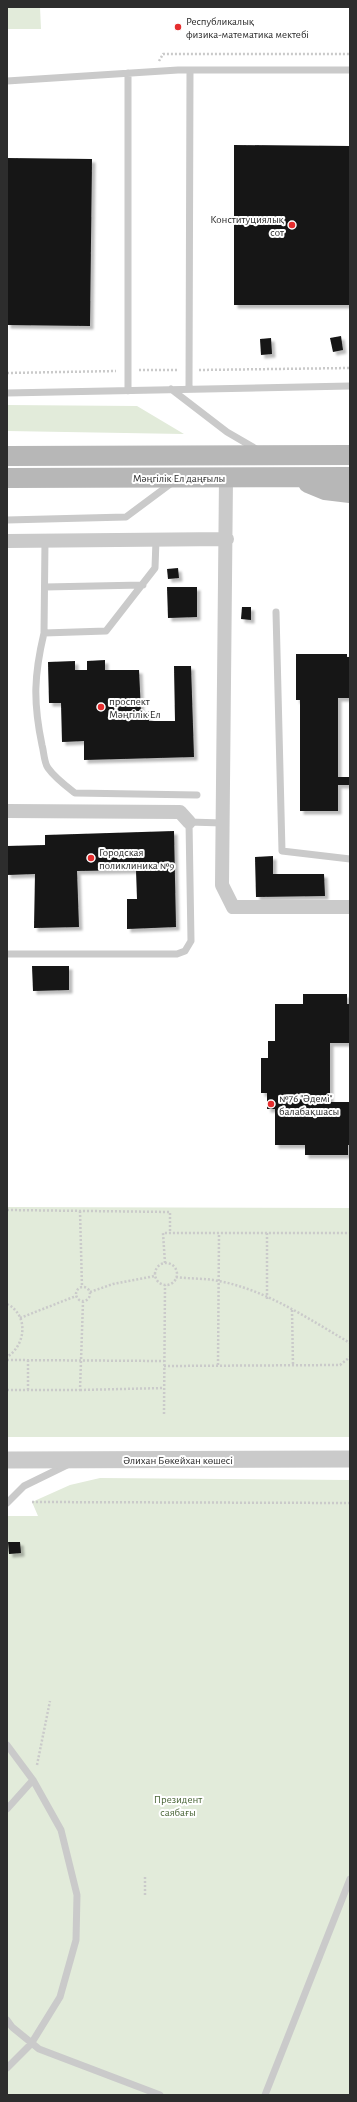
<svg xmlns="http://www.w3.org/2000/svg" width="357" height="2102" font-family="'Alegreya Sans',sans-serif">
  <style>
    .green { fill: #e2ebda }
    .building { fill: #141414; filter: url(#shadow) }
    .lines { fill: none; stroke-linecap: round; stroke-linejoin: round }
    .path { stroke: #cacaca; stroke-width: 2.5; stroke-dasharray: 2 2; stroke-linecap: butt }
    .service { stroke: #cacaca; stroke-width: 7 }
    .minor { stroke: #cacaca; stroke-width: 14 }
    .tertiary { stroke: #cacaca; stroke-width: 17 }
    .secondary { stroke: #b7b7b7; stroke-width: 20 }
    .poi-dot { fill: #e52e2f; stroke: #fff; stroke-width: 1.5 }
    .labels { text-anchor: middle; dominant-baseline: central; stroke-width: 4; stroke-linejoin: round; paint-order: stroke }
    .poi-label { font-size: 11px; fill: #2d2d2d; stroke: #fff; text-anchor: start }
    .street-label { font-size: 11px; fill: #2d2d2d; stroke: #fff }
    .park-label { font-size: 11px; fill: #4d683b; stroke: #fff }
  </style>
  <defs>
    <filter id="shadow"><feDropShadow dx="3.5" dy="3.5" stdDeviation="1" flood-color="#0004"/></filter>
  </defs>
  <rect width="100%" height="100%" fill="#fff"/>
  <path class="green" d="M7,7H40L41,29H7Z
    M7,405L137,406L184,434L7,431Z
    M7,1207L350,1208V1437H7Z
    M100,1478L350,1480V2095H7V1516H38L32,1502L70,1485Z"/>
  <path class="building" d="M234,145L350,146V305H234Z
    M7,158L92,159L90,326L7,325Z
    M341,336L343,350L333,352L330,338Z
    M271,338L272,354L261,355L260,339Z
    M178,568L179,578L168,579L167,569Z
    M167,587H197V617L168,618Z
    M242,607H251V620L241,619Z
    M296,654H347V657H350V698H338V777H350V785H338V811H300V700H296Z
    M105,660V670H139L141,712L149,711V721H175L174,666H191L194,757L84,760V741L62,742L61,703H49L48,662L75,661V670H87V661Z
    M174,831L176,927L127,929V899H137L136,870L77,871L79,927L34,928L35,874L7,875V846L45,845V835Z
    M273,856V874H324L325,896L256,897L255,857Z
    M32,966H69V990L33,991Z
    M303,994H347V1004H350V1043H330V1102H350V1145H348V1155H305V1145H275V1109H267V1093H261V1058H268V1041H275V1004H303Z
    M8,1542H20L21,1553L9,1554Z"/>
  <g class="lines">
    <path class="path" d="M159,61L163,54H350
      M139,370H178
      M199,370L350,368
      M7,373L116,371
      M7,1210L170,1212V1233
      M80,1211L82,1287
      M267,1233V1299
      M165,1263L163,1233H350
      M155 1274a11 11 0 1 1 22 0a11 11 0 1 1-22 0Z
      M176,1277C190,1279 205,1278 219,1281C266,1290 309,1319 350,1343
      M76 1294a7 7 0 1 1 14 0a7 7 0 1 1-14 0Z
      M90,1292L113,1284L155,1276
      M7,1304C29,1315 26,1345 7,1357
      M292,1310L293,1365
      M20,1318L76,1296
      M7,1360L164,1361
      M218,1365L219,1233
      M164,1366L340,1365L350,1357
      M7,1390H80L83,1302
      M28,1390V1360
      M80,1390L164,1388
      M164,1414L165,1285
      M32,1502L350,1503
      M37,1765L50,1701
      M145,1877V1895"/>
    <path class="service" d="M7,81L178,70H350
      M171,389L227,432L258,450
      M189,389L190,70
      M128,391V73
      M7,393L350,386
      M7,520L126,517L173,482
      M45,541L44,633L106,631L155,568L156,540
      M45,587L143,585
      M276,612L282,851L350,859
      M44,633C34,675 33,702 42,745C44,752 44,763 48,768C55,778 66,786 75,793L197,795
      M7,954H177L185,951L191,941L189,822L223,823
      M7,1503L24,1486L67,1465
      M7,1745L33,1780L61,1830L77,1895L76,1940L60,1997L31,2044L7,2068
      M7,1809L33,1780
      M7,2020L12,2027L39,2049L160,2095
      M265,2095L350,1879"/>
    <path class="minor" d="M226,478L222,885L233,907H350
      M7,541L227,539
      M7,811L180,812L189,822"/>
    <path class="tertiary" d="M7,1460L350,1459"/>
    <path class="secondary" d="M7,456L350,455
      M7,478L350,477
      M308,483L325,490L350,493"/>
  </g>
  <g class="poi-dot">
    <circle cx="178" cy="27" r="4"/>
    <circle cx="292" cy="225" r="4"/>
    <circle cx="101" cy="707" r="4"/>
    <circle cx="91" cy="858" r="4"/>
    <circle cx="271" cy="1104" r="4"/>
  </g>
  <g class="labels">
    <g class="poi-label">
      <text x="186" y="21">Республикалық<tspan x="186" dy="13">физика-математика мектебі</tspan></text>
      <text x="284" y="219" text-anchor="end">Конституциялық<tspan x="284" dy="13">сот</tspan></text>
      <text x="109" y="701">проспект<tspan x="109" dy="13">Мәңгілік Ел</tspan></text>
      <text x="99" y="852">Городская<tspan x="99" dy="13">поликлиника №9</tspan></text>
      <text x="279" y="1098">№76 "Әдемі"<tspan x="279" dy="13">балабақшасы</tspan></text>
    </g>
    <g class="street-label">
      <text x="179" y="478">Мәңгілік Ел даңғылы</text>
      <text x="178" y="1460">Әлихан Бөкейхан көшесі</text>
    </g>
    <g class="park-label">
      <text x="178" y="1799">Президент<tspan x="178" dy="13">саябағы</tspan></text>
    </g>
  </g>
  <rect width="357" height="2102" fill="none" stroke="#2d2d2d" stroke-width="16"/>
</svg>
